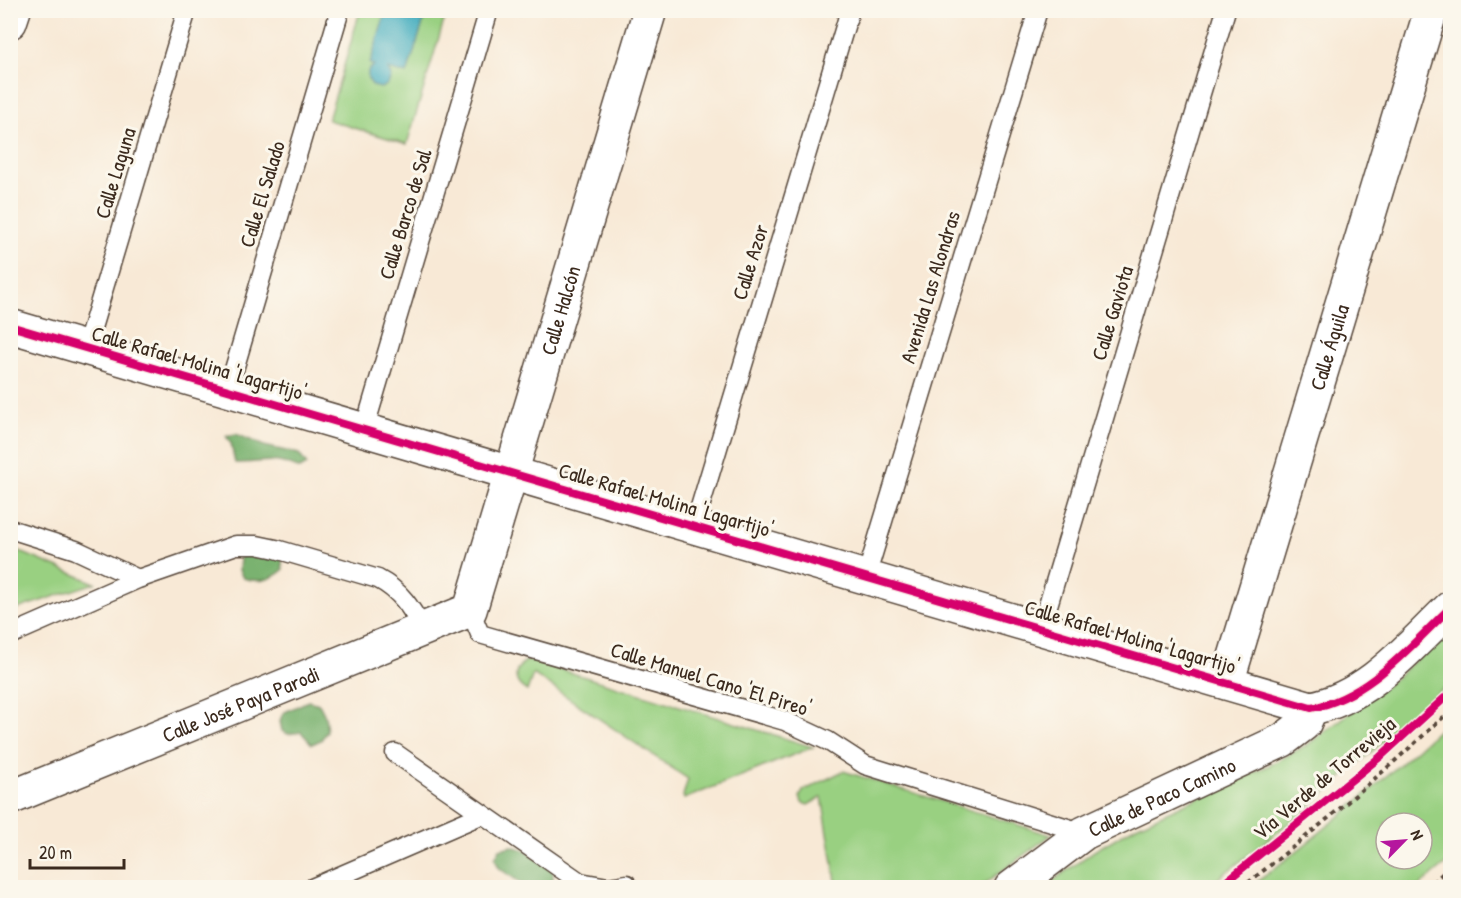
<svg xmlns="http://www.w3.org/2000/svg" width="1461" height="898" font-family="'Patrick Hand',sans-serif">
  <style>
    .green { fill: #99d081; stroke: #6a7d50; stroke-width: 1.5; fill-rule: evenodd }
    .forest { fill: #7ab26f; stroke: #5a6e46; stroke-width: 1.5 }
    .water { fill: #3facbe; stroke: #3d6b6e; stroke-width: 1.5 }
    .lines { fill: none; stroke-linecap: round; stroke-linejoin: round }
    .lane-casing { stroke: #57473a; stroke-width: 21 }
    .street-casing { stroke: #57473a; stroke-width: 36 }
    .path { stroke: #57473a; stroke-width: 4; stroke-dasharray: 4.5 4.5; stroke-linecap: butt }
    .lane { stroke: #fff; stroke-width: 18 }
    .street { stroke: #fff; stroke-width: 33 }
    .cycleway-casing { stroke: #fbf7ec; stroke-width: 11 }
    .cycleway { stroke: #d6006c; stroke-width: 8 }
    .labels { text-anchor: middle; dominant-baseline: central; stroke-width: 6; stroke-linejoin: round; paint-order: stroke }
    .street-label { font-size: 21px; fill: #3b2a1e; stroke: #fbf7ec }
  </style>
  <rect width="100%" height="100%" fill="#fbf7ec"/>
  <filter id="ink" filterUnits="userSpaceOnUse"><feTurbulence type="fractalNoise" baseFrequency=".0167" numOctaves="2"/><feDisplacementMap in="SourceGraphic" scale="12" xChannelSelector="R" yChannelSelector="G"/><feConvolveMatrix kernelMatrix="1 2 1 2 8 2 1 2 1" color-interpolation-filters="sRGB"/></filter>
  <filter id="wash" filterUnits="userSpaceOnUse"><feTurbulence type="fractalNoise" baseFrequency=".008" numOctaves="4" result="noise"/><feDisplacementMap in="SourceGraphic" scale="24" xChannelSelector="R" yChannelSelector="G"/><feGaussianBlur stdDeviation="1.35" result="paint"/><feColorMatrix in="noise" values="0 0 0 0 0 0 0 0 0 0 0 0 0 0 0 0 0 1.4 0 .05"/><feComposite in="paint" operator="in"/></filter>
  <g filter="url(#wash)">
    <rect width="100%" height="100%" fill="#f8e9d6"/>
    <path class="green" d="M435,10L446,14L407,144L328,120L360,11Z
      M10,548H11L95,583L11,611Z
      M1450,630V683L1296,818L1207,887L1043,888L1094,851L1136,826L1268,766L1307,745L1391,682Z
      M526,661H533L813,747L684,799L683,796L688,779L533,674L527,691C513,683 512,670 526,661Z
      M1450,719V861L1418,887H1250C1320,835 1386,778 1450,719ZM1386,823H1422V859H1386Z
      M843,771L1051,835L980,887H837L822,797L808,805L802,803L800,797L803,791Z"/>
    <path class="forest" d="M236,434L264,446L299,454L307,465L300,469C271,456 264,463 235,463L231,443L226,436Z
      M252,548L281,554L283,570C270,581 259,583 243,578L239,570L240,558Z
      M308,701L319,704L325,716L327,731L321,740L312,744L301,732L288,734L282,731L280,721L283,713Z
      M512,846L529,852L553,871V883L550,887H527L499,868L495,858L500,849Z"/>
    <path class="water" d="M386,11H393L424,20L407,74L388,69L391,76L388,84L381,88L373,86L368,79V71L374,65L370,64Z"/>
  </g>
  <g filter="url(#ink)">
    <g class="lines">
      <g class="lane-casing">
        <path id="lane" d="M86,348L187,10
          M228,390L340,10
          M364,430L489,10
          M694,527L850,10
          M10,529L76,550L138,579
          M866,577L1038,10
          M470,610L480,634L785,721L828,741L865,765L1084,833
          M1041,629L1226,10
          M10,635L138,579L236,545H257L276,549L378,579C401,591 411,608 423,629
          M395,753L580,882L608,887L627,884V888
          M312,888L483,814"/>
      </g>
      <g class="street-casing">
        <g id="street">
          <path d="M10,22L14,10"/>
          <path d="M10,326L1311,708C1368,698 1409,647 1450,608"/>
          <path id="s1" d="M1227,683L1431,10"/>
          <path id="s2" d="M10,798L470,610L650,10"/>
          <path id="s3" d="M1011,888L1084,833L1283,740L1304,724L1311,708"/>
        </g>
      </g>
      <path class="path" d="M1241,888C1314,832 1383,773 1450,711
        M1426,888L1450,867"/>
      <use href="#lane" class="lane"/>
      <use href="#street" class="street"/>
      <g class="cycleway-casing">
        <path id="cycleway" d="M10,326L1311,708C1368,698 1409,647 1450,608
          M1218,888L1380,757L1450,693"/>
      </g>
      <use href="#cycleway" class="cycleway"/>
    </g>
  </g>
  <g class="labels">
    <g class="street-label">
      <text transform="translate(115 173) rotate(-73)">Calle Laguna</text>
      <text transform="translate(262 194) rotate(-73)">Calle El Salado</text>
      <text transform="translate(405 214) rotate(-73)">Calle Barco de Sal</text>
      <text transform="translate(750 262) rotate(-73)">Calle Azor</text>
      <text transform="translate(930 287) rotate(-73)">Avenida Las Alondras</text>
      <text stroke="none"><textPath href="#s2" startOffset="810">Calle Halcón</textPath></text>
      <text transform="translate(1112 313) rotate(-73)">Calle Gaviota</text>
      <text stroke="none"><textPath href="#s1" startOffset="351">Calle Águila</textPath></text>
      <text transform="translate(199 363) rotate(16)">Calle Rafael Molina 'Lagartijo'</text>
      <text transform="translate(666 500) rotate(16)">Calle Rafael Molina 'Lagartijo'</text>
      <text transform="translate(1132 637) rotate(16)">Calle Rafael Molina 'Lagartijo'</text>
      <text transform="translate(711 679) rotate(17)">Calle Manuel Cano 'El Pireo'</text>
      <text stroke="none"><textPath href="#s2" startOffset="249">Calle José Paya Parodi</textPath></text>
      <text transform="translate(1324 778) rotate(-40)">Vía Verde de Torrevieja</text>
      <text stroke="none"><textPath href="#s3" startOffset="177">Calle de Paco Camino</textPath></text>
    </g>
  </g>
  <rect width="1461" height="898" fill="none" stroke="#fbf7ec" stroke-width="36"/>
  <g transform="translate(1404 841) rotate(65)"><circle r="28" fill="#fbf7ec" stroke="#aea59a" stroke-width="1.5"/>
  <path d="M0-4.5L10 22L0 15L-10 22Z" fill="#b5179e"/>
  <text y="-9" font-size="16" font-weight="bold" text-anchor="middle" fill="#3b2a1e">N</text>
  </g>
  <path d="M30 859v9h94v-9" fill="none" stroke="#3b2a1e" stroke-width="3"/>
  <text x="39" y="859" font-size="18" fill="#3b2a1e" stroke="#fbf7ec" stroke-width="4.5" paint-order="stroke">20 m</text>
</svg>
